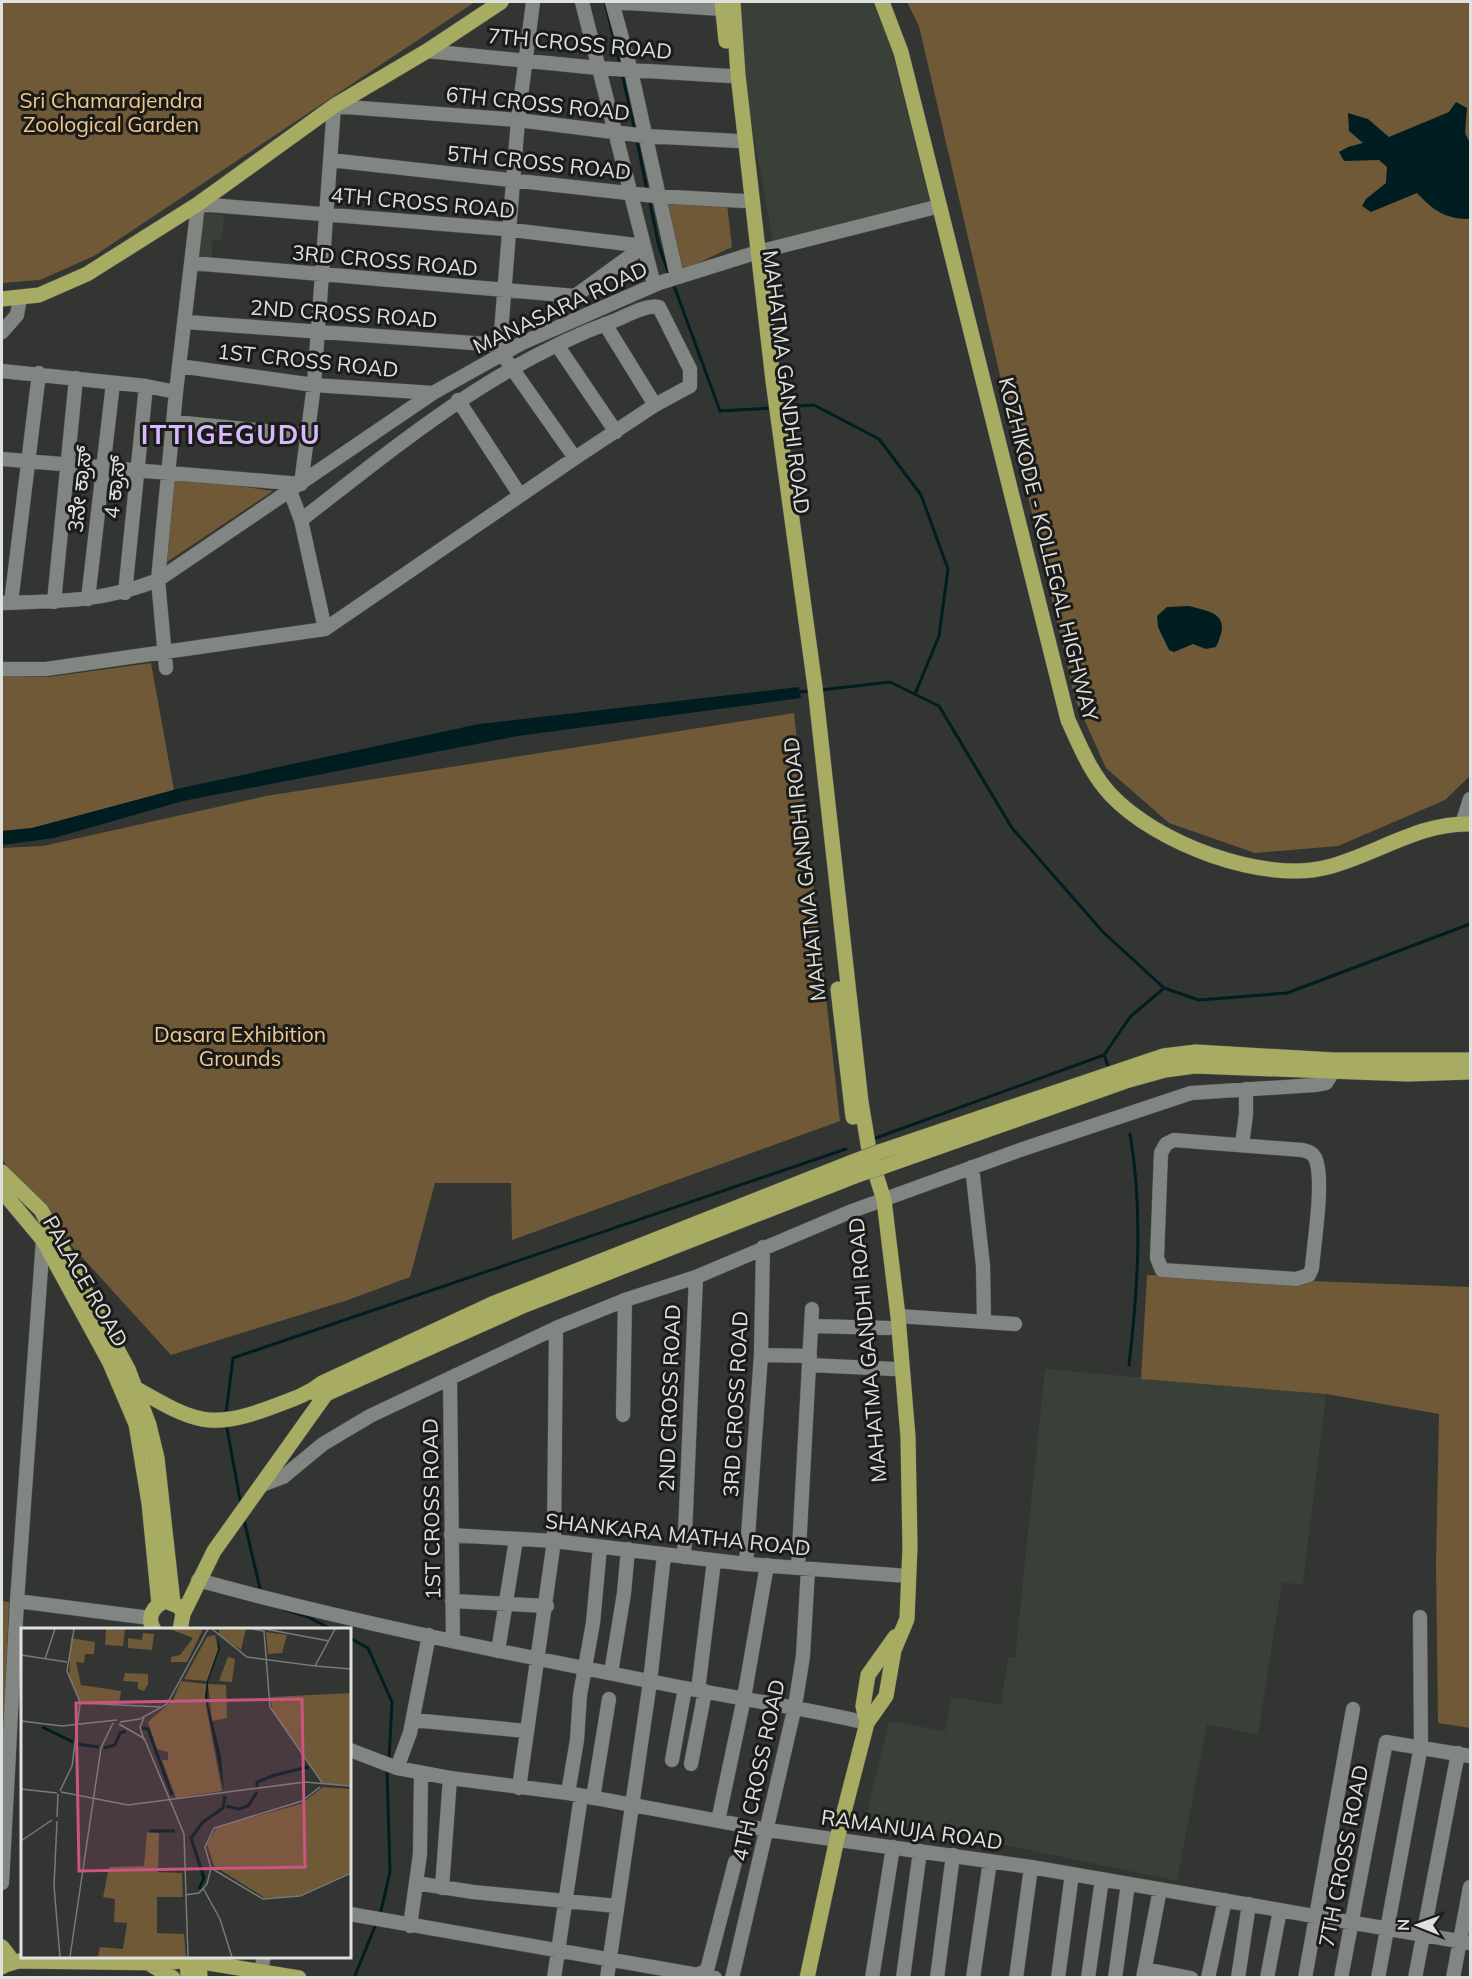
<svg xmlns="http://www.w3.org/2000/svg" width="1472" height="1979" font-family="Mulish,'Noto Sans Kannada',sans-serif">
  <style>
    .built { fill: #394038 }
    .green { fill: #705936 }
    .water { fill: #001d21 }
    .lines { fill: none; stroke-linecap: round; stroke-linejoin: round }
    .stream { stroke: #001d21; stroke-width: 3 }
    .minor-casing { stroke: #515350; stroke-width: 15 }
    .major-casing { stroke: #515350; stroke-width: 16 }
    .minor { stroke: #828682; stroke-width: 14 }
    .major { stroke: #a8ab62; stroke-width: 15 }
    .major-bridge-casing { stroke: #515350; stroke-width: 16; stroke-linecap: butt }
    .major-bridge { stroke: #a8ab62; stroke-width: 15 }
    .labels { text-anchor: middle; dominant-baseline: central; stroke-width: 6; stroke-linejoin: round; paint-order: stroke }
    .street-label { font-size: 21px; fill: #dfe1df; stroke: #1b1c1a }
    .park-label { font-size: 21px; fill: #f2c98c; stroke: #1b1c1a }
    .district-label { font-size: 27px; font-weight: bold; letter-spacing: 1.5px; fill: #d9b9fd; stroke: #1b1c1a }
    .inset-river { fill: none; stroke: #001d21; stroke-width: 3 }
    .inset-road { fill: none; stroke: #777a77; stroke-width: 1.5 }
    .view { fill: #cb5483; fill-opacity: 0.15; stroke: #cb5483; stroke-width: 3 }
    .inset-edge { fill: none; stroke: #dfe1df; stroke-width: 3 }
  </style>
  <rect width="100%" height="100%" fill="#323532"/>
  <path class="built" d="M736,2H873L886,28L930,204L773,240L744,84Z
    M203,213L224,215L222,241L213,240L211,260L199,259Z
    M1045,1369L1326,1394L1303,1585L1282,1582L1258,1735L1207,1724L1177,1881L905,1824L901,1837L882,1833L883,1826L878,1825V1820L866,1817L889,1721L945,1731L951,1697L1001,1705L1008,1657L1015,1658Z"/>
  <path class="green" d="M2,2H475L94,256L40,280L2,283Z
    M907,2H1470V776L1445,800L1338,846L1255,853L1169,823L1106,768L1075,699L919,26Z
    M662,199L727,204L732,247L679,272Z
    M172,476L273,491L164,564Z
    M151,663L174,790L32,828L2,831V675L49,677Z
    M794,713L840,1121L512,1240L511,1183H435L410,1277L348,1300L171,1355L30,1200L2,1159V848L43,846L266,796Z
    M1147,1275L1470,1287V1728L1438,1723L1436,1564L1439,1414L1326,1394L1141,1379Z
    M2,1601L9,1602L2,1794Z"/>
  <path class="water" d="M1456,102L1467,108L1465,133L1470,143V219C1445,219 1434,211 1417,193L1371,212L1362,206L1366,199L1386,183L1387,167L1379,160L1344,161L1339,152L1348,147L1363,143L1349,131L1348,113L1368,119L1389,137L1449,112Z
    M1189,606C1216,613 1231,615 1216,647L1206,649L1193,644L1174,652L1169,650L1158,627L1157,616L1167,607Z
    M799,687L801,698L518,736L183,801L54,838L2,845V831L32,828L181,788L479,724Z"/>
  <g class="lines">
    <path class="stream" d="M605,2L620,64
      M622,73L635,131
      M637,141L647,190
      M649,199L659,246L670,277
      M673,283L720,411L771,408
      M781,407L814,405L879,439L921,495L948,569L939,636L915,694
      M821,690L890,682L939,706L1012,828L1103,932L1164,988L1199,1000L1287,993L1470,924
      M797,692L811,691
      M1104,1055L1109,1068
      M873,1139L1104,1055L1130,1017L1164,988
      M1129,1365C1138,1288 1143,1210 1130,1134
      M226,1413L233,1358L846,1149
      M226,1423L241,1505
      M244,1520L261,1593
      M285,1610L306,1616L333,1630
      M350,1638L368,1648L392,1702L389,1760
      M380,1915L390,1872L387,1770
      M354,1978L376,1924"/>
    <g class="minor-casing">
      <path id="minor" d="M533,2L518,120L500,345L502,354L575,458
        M582,2L654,285
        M612,2L631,71L677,277
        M612,2L722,9
        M427,51L598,68L729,76
        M330,160L655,196L744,201
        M192,263L575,296L644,246
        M186,322L500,345
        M605,324L655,405
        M2,332L17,315L20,298
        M557,345L616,432
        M179,366L314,385L433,393
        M2,371L146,386L176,392
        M458,400L520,495
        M174,422L308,435
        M2,459L301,484L314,385L334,106L518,120L645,136L738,141
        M290,491L301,520L325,629
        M125,593L146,386
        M88,599L113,383
        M54,602L76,378
        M2,603C61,601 102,602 158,580L433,393L522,343L659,283L758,252L940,206
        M11,603L39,373
        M166,668L158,580L176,392L198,204L504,229L644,246
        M2,669H46L325,629L575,458L655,405L690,386V369L659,307C647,304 628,315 616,320C494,364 402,442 301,520
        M1462,824L1470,799
        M1174,1140L1302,1150C1308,1151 1314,1154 1316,1160C1324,1183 1314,1242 1312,1268L1309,1275L1296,1279L1162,1270L1157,1258L1161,1153L1166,1144Z
        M1242,1145L1246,1114V1089
        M972,1167L983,1266L984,1321
        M898,1316L1015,1324
        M813,1326L889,1328
        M761,1355L810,1356
        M809,1365L894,1369
        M450,1378L453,1640
        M623,1415L625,1300
        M262,1485L283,1477L323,1444L370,1416L556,1328L625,1300L696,1277L852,1211L1020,1150L1191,1093L1315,1085L1326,1083L1333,1072
        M451,1535L554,1541L746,1564L908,1576
        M684,1557L696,1277
        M746,1564L761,1355L763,1247
        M798,1568L812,1309
        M198,1580C346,1621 498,1651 649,1681C722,1696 795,1706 867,1723
        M17,1601L150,1618
        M452,1601L547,1606
        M498,1651L516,1540
        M611,1673L624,1593L628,1549
        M698,1690L714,1561
        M413,1720L527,1731
        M350,1750L397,1768L450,1778L568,1793L768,1830L1031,1867L1470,1943
        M672,1760L685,1688
        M691,1764L705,1691
        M397,1768L410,1733L429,1635
        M519,1788L554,1541L556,1328
        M568,1793L577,1740L580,1695L593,1623L600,1547
        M593,1798L609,1699
        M718,1821L744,1698L767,1565
        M2,1883L17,1601L43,1240
        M416,1883L473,1892L617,1906
        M442,1888L450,1778
        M350,1914L715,1978
        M410,1926L420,1854L421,1773
        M1145,1969L1191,1978
        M261,1971L264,1956
        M554,1978L581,1796
        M607,1978L650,1682L664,1555
        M700,1978L701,1973L707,1970L735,1862
        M732,1978L795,1706L803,1656L808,1569
        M872,1978L893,1847
        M903,1978L920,1851
        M937,1978L953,1855
        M973,1978L990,1861
        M1016,1978L1031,1867
        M1058,1978L1072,1874
        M1088,1978L1102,1879
        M1115,1978L1128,1884
        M1143,1978L1160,1889
        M1208,1978L1225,1900
        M1238,1978L1249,1904
        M1267,1978L1280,1910
        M1305,1978L1353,1709
        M1341,1978L1386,1742L1470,1756
        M1378,1978L1421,1746L1420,1617
        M1415,1978L1458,1753
        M1453,1978L1470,1887"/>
    </g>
    <g class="major-casing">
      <path id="major" d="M722,2L726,41
        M733,2L738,75L773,381L815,687L861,1102L870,1156L884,1200L898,1316L908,1437L910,1547L907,1619L894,1650L886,1696L867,1723L837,1839L807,1978
        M882,2L901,52L1068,720C1080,746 1091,774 1111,795C1156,843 1263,884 1328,867C1375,855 1420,822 1470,824
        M2,299L39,295L87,274L198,204L334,106L427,51L501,2
        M838,989L853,1117
        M879,1152L1163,1056L1196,1052L1334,1060H1470
        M882,1167L1129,1080L1165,1070L1195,1066L1408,1074L1470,1072
        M2,1172L41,1210L128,1369L149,1425L157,1458L173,1603
        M2,1191L43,1240L110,1363L136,1424L149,1503L159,1604
        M135,1388C193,1421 208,1431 272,1407C290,1400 307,1395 322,1383L492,1304L855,1161
        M311,1392L326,1394L525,1305L860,1174
        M183,1614L214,1551L326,1394L323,1387
        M154,1630C146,1617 153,1606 166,1601L180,1607L183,1614L180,1630
        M867,1723L863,1706L868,1675L895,1637
        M2,1947L9,1956L7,1963L2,1967
        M187,1956L188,1978
        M199,1956L200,1978
        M178,1958L299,1978
        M150,1964L173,1978
        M5,1965L18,1961L165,1963L187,1960"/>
    </g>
    <use href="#minor" class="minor"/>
    <use href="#major" class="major"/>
    <g class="major-bridge-casing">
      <path id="major-bridge" d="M855,1161L879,1152
        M860,1174L882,1167"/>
    </g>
    <use href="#major-bridge" class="major-bridge"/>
  </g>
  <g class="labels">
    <g class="street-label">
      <text transform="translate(580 43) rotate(5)">7TH CROSS ROAD</text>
      <text transform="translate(538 103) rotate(6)">6TH CROSS ROAD</text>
      <text transform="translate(539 162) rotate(6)">5TH CROSS ROAD</text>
      <text transform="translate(423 202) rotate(5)">4TH CROSS ROAD</text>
      <text transform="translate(385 260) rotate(5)">3RD CROSS ROAD</text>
      <text transform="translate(560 307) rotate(-25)">MANASARA ROAD</text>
      <text transform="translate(344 313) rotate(4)">2ND CROSS ROAD</text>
      <text transform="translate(308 360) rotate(6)">1ST CROSS ROAD</text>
      <text transform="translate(787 382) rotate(83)">MAHATMA GANDHI ROAD</text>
      <text transform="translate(114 487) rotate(-84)">4 ಕ್ರಾಸ್</text>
      <text transform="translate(79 489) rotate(-84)">3ನೆೇ ಕ್ರಾಸ್</text>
      <text transform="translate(1049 549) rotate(76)">KOZHIKODE - KOLLEGAL HIGHWAY</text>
      <text transform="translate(804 869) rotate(-96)">MAHATMA GANDHI ROAD</text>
      <text transform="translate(86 1281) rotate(60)">PALACE ROAD</text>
      <text transform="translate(867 1350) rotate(-95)">MAHATMA GANDHI ROAD</text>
      <text transform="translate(669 1398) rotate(-88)">2ND CROSS ROAD</text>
      <text transform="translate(735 1404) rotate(-87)">3RD CROSS ROAD</text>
      <text transform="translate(431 1509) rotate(-91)">1ST CROSS ROAD</text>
      <text transform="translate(678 1534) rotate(6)">SHANKARA MATHA ROAD</text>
      <text transform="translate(758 1770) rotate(-78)">4TH CROSS ROAD</text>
      <text transform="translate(912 1829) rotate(8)">RAMANUJA ROAD</text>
      <text transform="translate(1343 1856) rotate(-79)">7TH CROSS ROAD</text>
    </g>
    <g class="park-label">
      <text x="111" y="100">Sri Chamarajendra<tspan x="111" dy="24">Zoological Garden</tspan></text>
      <text x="240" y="1034">Dasara Exhibition<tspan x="240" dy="24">Grounds</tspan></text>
    </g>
    <g class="district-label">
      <text x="231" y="434">ITTIGEGUDU</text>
    </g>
  </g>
  <g transform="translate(21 1628)">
    <rect width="330" height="330" fill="#323532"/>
    <path d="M85,1H104L102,18L84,17ZM149,1H182L166,34H150V29L159,27L172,10ZM198,1H225L220,22L198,7ZM245,4L266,7L261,25L247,26ZM122,5L133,6L131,22L107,20V10L121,12ZM194,7L197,22L186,53L163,51L186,9ZM50,10L74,14L73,26H64L63,35L55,34L60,57L100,63L98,76L59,75L48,50ZM207,29L214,31L211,54L198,53ZM104,45L127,46V56L123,63L117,61V54L102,53ZM160,53L185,56V78L201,163L155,170L141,132H147V124L136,121L127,94L152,72ZM187,56L205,57L206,90L191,93ZM330,65V157L303,156L252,83L249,69ZM302,159L330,161V244L277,268L244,270L193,238L186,216L196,199L280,176ZM126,204L138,205L137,244L161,245L162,269H136V305L163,306L165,329H77L79,319L102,321L106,295L93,294L94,271L82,269L88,239L123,238Z" fill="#705936"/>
    <path d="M197,10L199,21L187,53L186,72L200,128L203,164L184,69L186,53L197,22Z" fill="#001d21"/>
    <path class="inset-river" d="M21,99L52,114M121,100L127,101L151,167M56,116L78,119M83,120L94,117L99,105L105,103M236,159V154L254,147L287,139M205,178L218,181L227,178L236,164M128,203H154M178,261L183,250L170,210L182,194L202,180L204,168"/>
    <path class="inset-road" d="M53,1L46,43L59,74M191,1L226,29L294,38L314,1M232,1L243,3L249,79L302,156M244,1L308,13M0,27L46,34M24,31L34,1M294,38L330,41M59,75L140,79M0,93L41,98L96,92M99,94L119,91L146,76L187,1M98,96L124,111M123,110L163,206L167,329M123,112L119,99L123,90M0,161L36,165M39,163L51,138L59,76M40,164L107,177L284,154L330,158M36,189L37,166M36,193L33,258L39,329M0,213L31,192M190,240L242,271L279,268L330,245M182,260L199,291L211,329M164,267L178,265L186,256L190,240L184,219L193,200L281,173L299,159M49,329L80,120L92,95"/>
    <path class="view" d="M281,71L284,239L58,243L55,75Z"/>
    <rect width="330" height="330" class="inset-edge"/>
  </g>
  <rect width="1472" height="1979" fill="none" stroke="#dfe1df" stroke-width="6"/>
  <g transform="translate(1418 1925) rotate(271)" stroke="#1b1c1a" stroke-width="4.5" paint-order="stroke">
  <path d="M0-4.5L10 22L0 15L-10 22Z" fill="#dfe1df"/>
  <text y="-9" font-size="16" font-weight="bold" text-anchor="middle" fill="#dfe1df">N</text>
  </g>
</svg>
